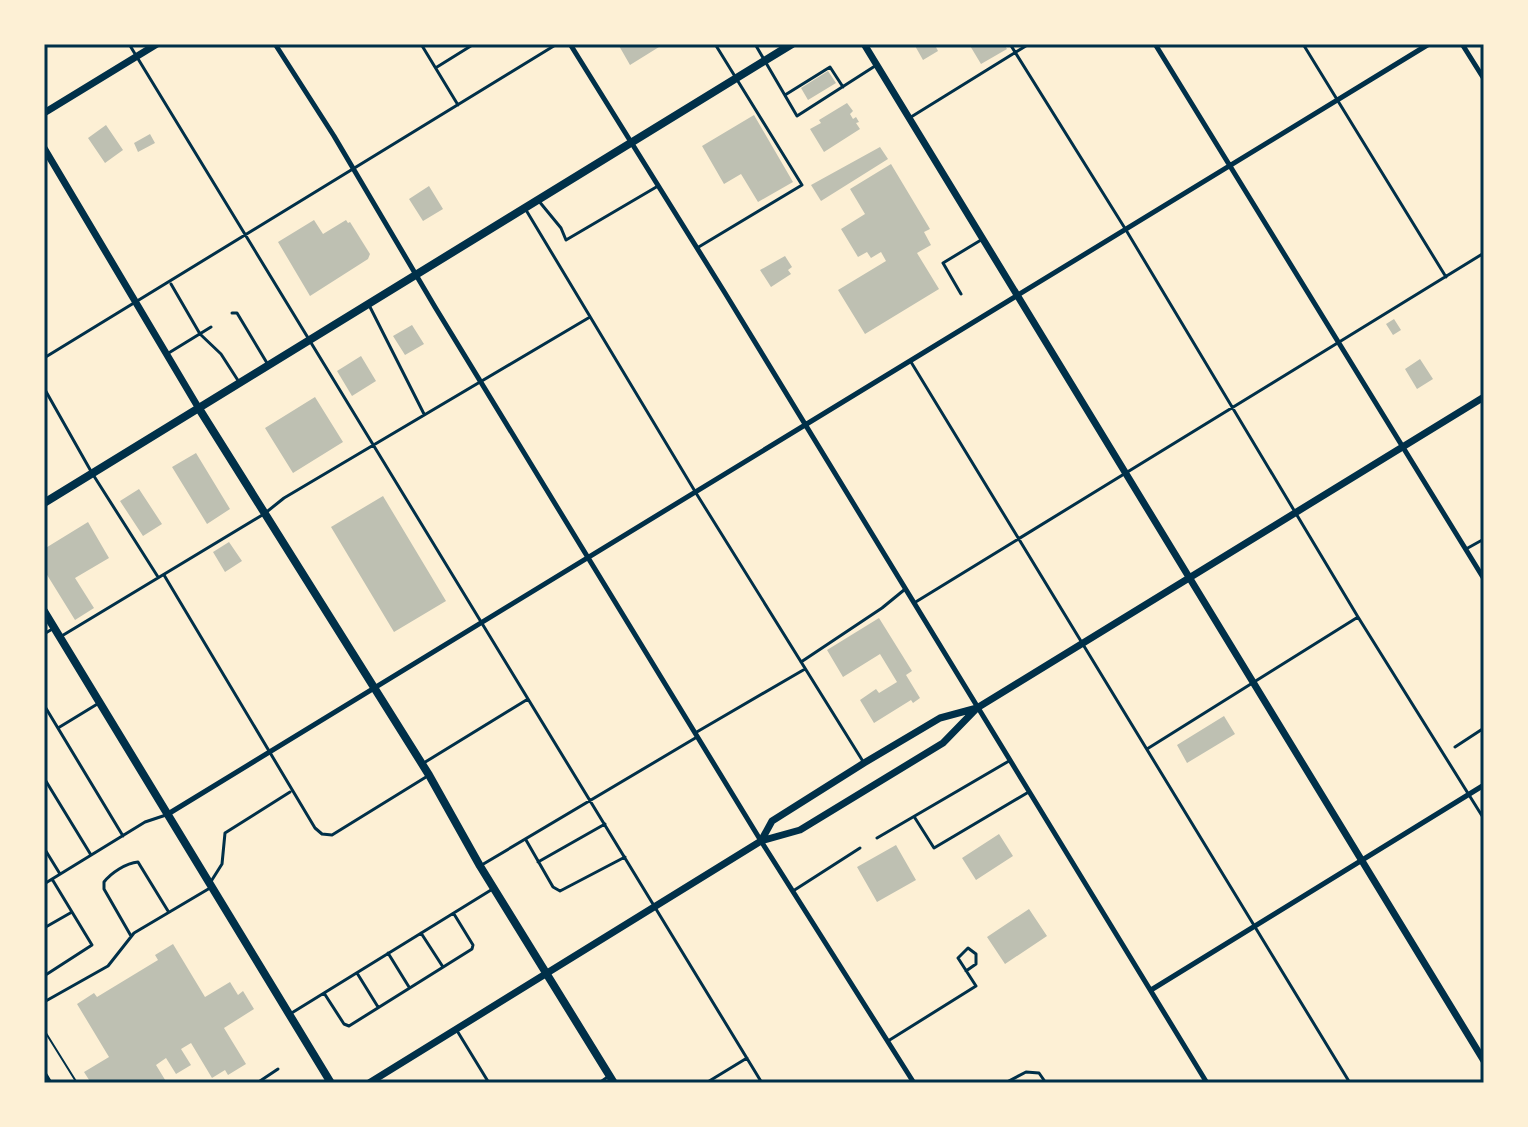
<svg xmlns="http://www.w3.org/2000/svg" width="1528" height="1127" font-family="Mulish,sans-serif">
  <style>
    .building { fill: #bec0b2 }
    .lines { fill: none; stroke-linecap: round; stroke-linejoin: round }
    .path { stroke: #003049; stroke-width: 2 }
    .service { stroke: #003049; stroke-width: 3 }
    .minor { stroke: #003049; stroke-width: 5 }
    .tertiary { stroke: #003049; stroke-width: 7 }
    .secondary { stroke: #003049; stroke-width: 8 }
    .neatline { fill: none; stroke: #003049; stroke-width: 3 }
  </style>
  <rect width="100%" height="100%" fill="#fdf0d5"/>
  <path class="building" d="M618,44H657L659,47L630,65Z
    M914,44H940L936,47L938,51L923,60Z
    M969,44H1004L1007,49L981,64Z
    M828,71L836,83L808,100L801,88Z
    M847,103L853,111L850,114L853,119L856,117L859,122L856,123L860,129L824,152L810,129L821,123L819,120Z
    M754,115L793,182L758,202L741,174L724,184L702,146Z
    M106,125L123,150L105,163L88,138Z
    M150,134L155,143L138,152L134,143Z
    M880,147L888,159L821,201L811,185Z
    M891,164L930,229L924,232L931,245L917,253L939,289L865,334L838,290L886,261L881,252L871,258L867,252L858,257L841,229L865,214L850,189Z
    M429,186L443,209L423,221L409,199Z
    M314,220L323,234L346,220L348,223L350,222L370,254L368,259L310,296L278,242Z
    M785,256L792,267L788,270L791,274L771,287L760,270Z
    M1394,319L1401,330L1393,335L1386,324Z
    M412,325L424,344L405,355L393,336Z
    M361,356L376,381L352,396L337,371Z
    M1420,359L1433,379L1417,389L1405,369Z
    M315,397L343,442L293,473L265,428Z
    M196,453L230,509L207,524L172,467Z
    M139,489L162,524L143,536L120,501Z
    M383,496L446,601L394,632L331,527Z
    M88,522L109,558L75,578L94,608L75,620L44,570V549Z
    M229,542L242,561L225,572L213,552Z
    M879,618L912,671L906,675L920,698L913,703L911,700L874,723L860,700L876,689L879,693L897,682L880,654L843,677L827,650Z
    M1224,716L1235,734L1187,763L1177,745Z
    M999,834L1013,856L976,880L962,858Z
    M896,845L916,880L877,902L857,867Z
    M1029,909L1047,936L1005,964L987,937Z
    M173,944L205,997L230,982L238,995L243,991L254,1009L224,1028L246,1064L228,1075L225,1070L212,1078L191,1043L181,1049L191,1065L176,1074L166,1058L156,1065L167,1083H91L84,1072L109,1057L77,1004L94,993L97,997L158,960L155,955Z"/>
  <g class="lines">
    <path class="path" d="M44,1030L77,1083"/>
    <path class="service" d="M129,44L762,1083
      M421,44L458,105
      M755,44L797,116L875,66
      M1010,44L1126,230L1358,617L1484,819
      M1303,44L1446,277
      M437,67L474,44
      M785,95L830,67L843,87
      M911,117L1029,44
      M538,200L561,228L566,240L658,186
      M526,210L696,493L864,763
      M697,248L802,185L715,44
      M171,284L200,334L221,354L239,382
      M961,294L943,263L981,240
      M370,307L424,414
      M232,313H237L267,363
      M167,354L211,327
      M44,358L557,44
      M911,362L1350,1083
      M44,388L92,473L158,577
      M1466,549L1484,539
      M164,575L315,828L322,834L332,835L426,777
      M914,603L1484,253
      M44,634L54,628
      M60,637L264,514L284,498L590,317
      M801,662L882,608L904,590
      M44,705L123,836
      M58,728L99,703
      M695,733L805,669
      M1455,747L1484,728
      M1147,749L1358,617
      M422,764L528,699
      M44,778L91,855
      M915,818L934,848L1027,793
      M877,838L1009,761
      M526,840L553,887L560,891L625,857
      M44,848L60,874
      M538,862L605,824
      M480,866L697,737
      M210,883L222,864L225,833L290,792
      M44,884L145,822L166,815
      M793,891L860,848
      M44,928L72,912
      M421,933L443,967
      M131,936L104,889V882C111,873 126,863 138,862L168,911
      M388,953L409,987
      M357,973L378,1007
      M44,976L92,945L52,879
      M324,993L344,1024L349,1026L472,949L473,945L454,914
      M44,1002L108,966L134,933L210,888
      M290,1014L491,890
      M456,1029L489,1083
      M888,1041L976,986L958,958L968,948L976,954V964L966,971
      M257,1083L278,1069
      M599,1083L609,1076
      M706,1083L747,1058
      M1005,1083L1026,1072L1039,1073L1046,1083"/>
    <path class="minor" d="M275,44L334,136L435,307L761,841L914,1083
      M570,44L725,293L1207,1083
      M1155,44L1484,579
      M1462,44L1484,79
      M168,814L1429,44
      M1151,990L1484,785
      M44,1073L50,1083"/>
    <path class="tertiary" d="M864,44L1484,1061
      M44,113L157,44
      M44,148L198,407
      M761,841L772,821L864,763L940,718L977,708
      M369,1083L761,841L800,830L943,743L977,708L1484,397"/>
    <path class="secondary" d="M198,407L429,775L480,866L614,1083
      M44,503L792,44
      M44,611L331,1083"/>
  </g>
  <rect width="1528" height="1127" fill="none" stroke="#fdf0d5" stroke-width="92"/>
  <rect x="46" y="46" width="1436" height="1035" class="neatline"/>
</svg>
